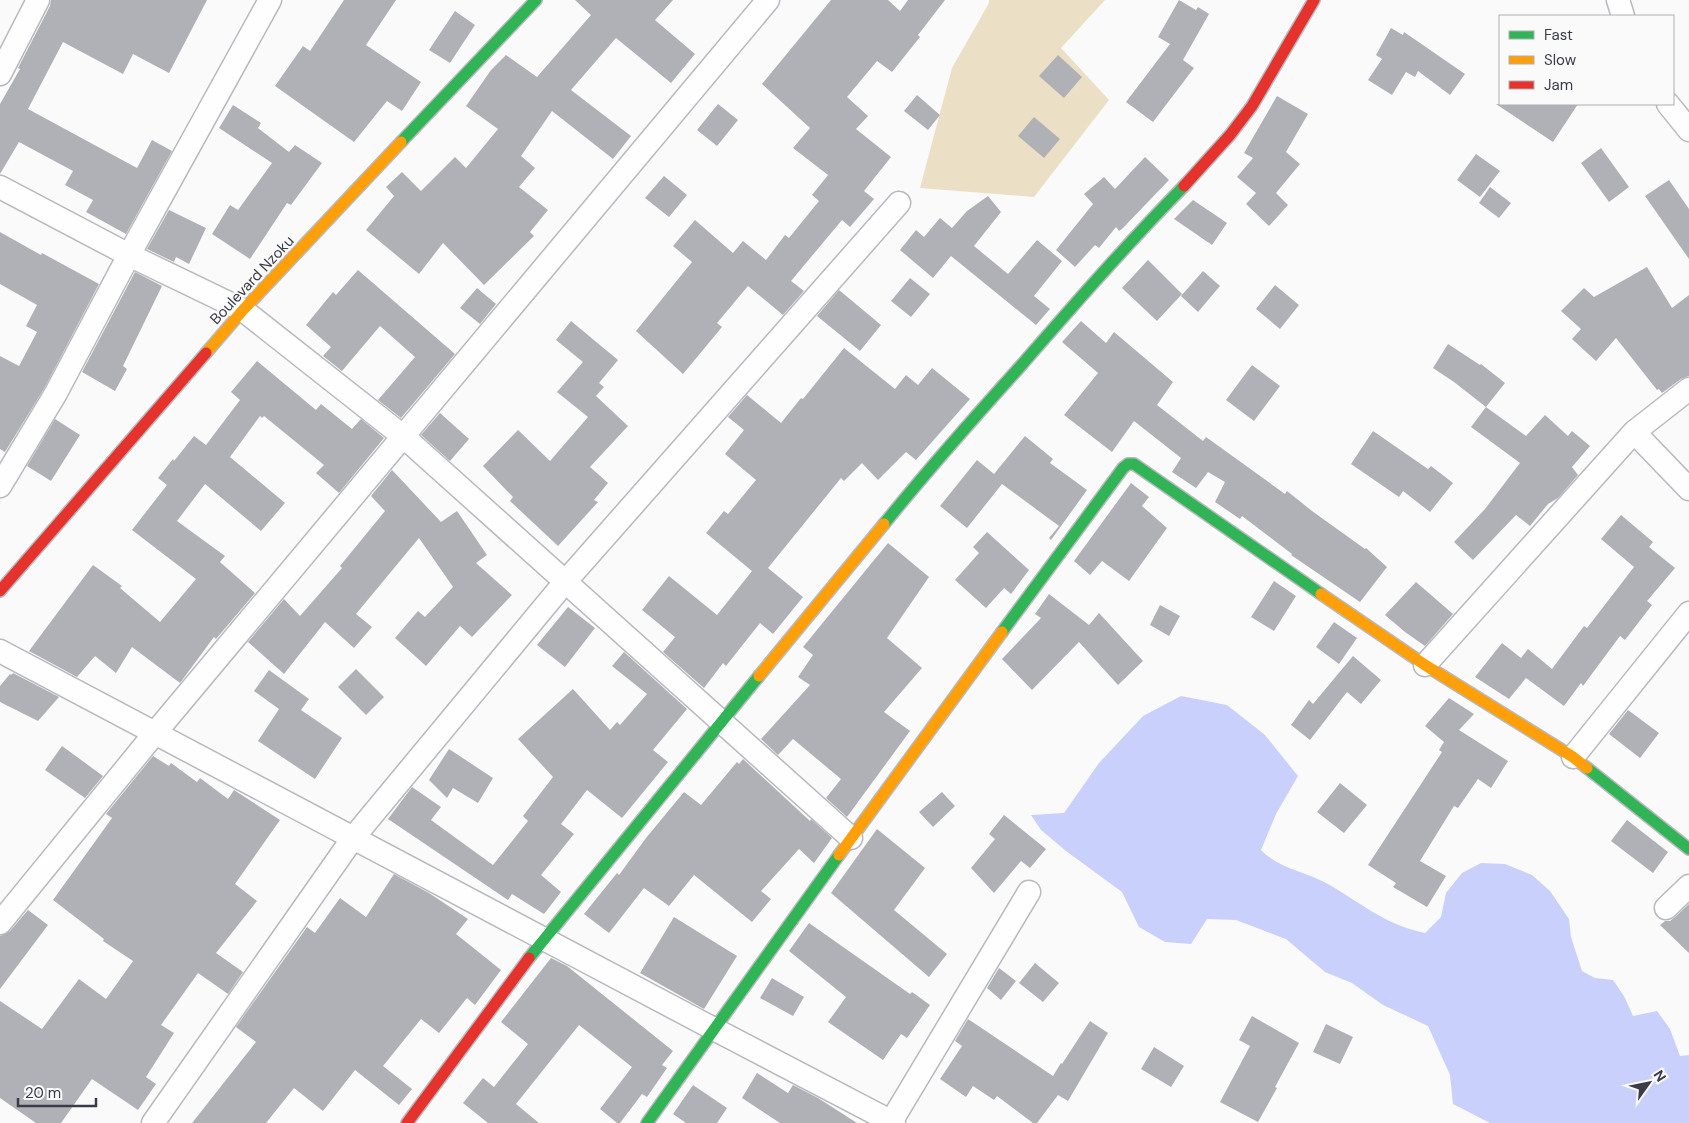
<svg xmlns="http://www.w3.org/2000/svg" width="1689" height="1123" font-family="'DM Sans',sans-serif">
  <style>
    .green { fill: #ebdfc5 }
    .water { fill: #c9d0fc }
    .building { fill: #b0b1b7 }
    .lines { fill: none; stroke-linecap: round; stroke-linejoin: round }
    .street-casing { stroke: #b7b9be; stroke-width: 25 }
    .fast-casing { stroke: #b7b9be; stroke-width: 14 }
    .slow-casing { stroke: #b7b9be; stroke-width: 14 }
    .jam-casing { stroke: #b7b9be; stroke-width: 14 }
    .street { stroke: #fefefe; stroke-width: 22 }
    .fast { stroke: #30b455; stroke-width: 11 }
    .slow { stroke: #ff9f0a; stroke-width: 11 }
    .jam { stroke: #e5322d; stroke-width: 11 }
    .labels { text-anchor: middle; dominant-baseline: central; stroke-width: 5; stroke-linejoin: round; paint-order: stroke }
    .street-label { font-size: 15px; fill: #3a3c49; stroke: #fafafa }
  </style>
  <rect width="100%" height="100%" fill="#fafafa"/>
  <path class="green" d="M989,0H1105L1061,48L1109,100L1034,197L920,188L952,68L989,3Z"/>
  <path class="water" d="M1181,696L1227,705L1265,735L1298,776L1276,814L1261,850C1278,868 1304,871 1326,883C1360,902 1385,925 1425,933L1441,917L1446,893L1462,873L1481,863L1505,864L1532,875L1550,891L1569,919L1571,937L1582,971L1595,978L1613,980L1624,996L1633,1016L1657,1011L1670,1029L1680,1056L1689,1055V1123H1490L1453,1104L1450,1075L1428,1026L1383,1005L1352,983L1325,972L1286,939L1236,920L1207,919L1191,944L1165,942L1139,927L1122,892L1066,851L1041,830L1031,815L1064,813L1099,763L1143,716Z"/>
  <path class="building" d="M51,0H207L169,73L133,54L123,74L63,42L28,109L137,168L152,140L172,151L126,234L86,212L93,200L65,185L73,171L19,142L0,174V104L20,69L18,68L50,6Z
    M344,0H396L366,45L421,82L402,111L387,101L354,142L275,86L303,46L310,51Z
    M575,0H673L655,20L695,54L671,83L616,38L571,90L631,136L613,159L552,111L521,156L535,168L519,187L548,210L530,232L534,236L484,285L443,243L419,274L366,230L394,196L386,187L402,172L421,191L455,157L466,168L498,129L466,106L491,70L506,55L537,77L591,15Z
    M831,0H888L900,11L908,0H945L918,35L920,37L892,72L877,61L847,97L868,116L856,129L891,157L864,191L874,199L850,227L842,220L791,281L804,291L783,315L748,286L717,323L722,327L683,374L636,331L692,262L673,246L695,220L733,253L743,241L766,260L785,235L789,238L819,201L812,195L828,175L793,148L810,128L762,84Z
    M1179,0L1196,10L1198,7L1209,14L1183,60L1194,68L1153,122L1126,102L1170,44L1158,37Z
    M455,11L475,25L450,63L429,50Z
    M1391,28L1403,35L1404,32L1465,74L1450,95L1418,71L1415,77L1406,72L1392,95L1368,80L1382,59L1376,55Z
    M1058,55L1082,77L1064,98L1039,76Z
    M917,95L940,115L928,130L904,111Z
    M1277,96L1308,114L1286,152L1300,164L1276,193L1288,205L1269,226L1246,204L1256,193L1237,177L1253,158L1244,153Z
    M718,104L738,120L717,146L697,130Z
    M1496,104H1578L1553,142Z
    M233,105L261,123L258,128L289,152L295,145L322,163L291,205L287,203L250,259L212,234L230,205L238,210L272,163L219,128Z
    M1034,117L1060,139L1044,158L1018,136Z
    M1601,148L1629,187L1609,202L1581,163Z
    M1476,154L1500,171L1480,197L1457,180Z
    M1145,157L1169,180L1122,229L1119,231L1116,227L1099,248L1095,245L1075,267L1056,250L1093,204L1084,194L1104,177L1115,189Z
    M664,176L687,195L669,217L645,198Z
    M1669,180L1689,209V259L1645,196Z
    M1490,187L1511,203L1499,218L1479,203Z
    M988,196L1001,212L974,246L1008,274L1037,240L1062,261L1034,296L1050,309L1036,325L951,256L933,278L900,250L916,230L924,237L940,218L952,228L967,211Z
    M1193,200L1227,223L1212,245L1174,219Z
    M169,210L206,228L189,264L176,257L174,262L147,249Z
    M0,232L41,255L42,253L99,284L45,387L5,452L0,449V356L19,366L37,332L26,326L37,305L0,284Z
    M1148,260L1182,294L1157,321L1122,288Z
    M1647,267L1672,308L1689,295V376L1681,379L1662,393L1659,389L1657,390L1616,338L1596,361L1572,339L1581,329L1561,311L1584,288L1594,297Z
    M358,270L455,354L401,418L378,400L415,357L380,326L342,371L323,356L331,347L306,325L333,292L336,295Z
    M1203,271L1220,286L1198,312L1181,296Z
    M135,272L162,286L123,366L127,369L115,391L82,372Z
    M910,278L930,294L911,317L891,301Z
    M1275,285L1299,305L1280,329L1256,309Z
    M477,288L496,304L480,324L460,308Z
    M839,290L881,325L860,351L817,316Z
    M571,321L618,360L599,383L604,387L596,396L628,426L590,467L608,483L594,500L598,502L558,546L510,501L513,497L483,466L518,430L550,461L588,417L557,392L583,362L556,340Z
    M1081,321L1106,343L1114,332L1173,382L1157,405L1203,441L1206,437L1285,494L1287,491L1312,511L1365,549L1366,548L1387,567L1360,602L1291,555L1292,554L1242,516L1240,519L1215,502L1225,482L1208,472L1196,488L1172,472L1181,458L1134,421L1112,452L1064,415L1098,373L1062,342Z
    M1448,344L1480,365L1481,364L1505,383L1486,407L1454,382L1433,368Z
    M844,348L895,389L906,375L918,385L932,368L970,399L916,460L906,452L878,480L862,463L844,481L841,478L768,568L803,597L773,634L760,623L726,666L723,663L704,688L663,652L675,637L642,610L669,576L717,615L752,571L706,533L724,511L728,514L756,480L725,454L744,430L728,417L747,395L781,423L801,398L803,399Z
    M257,361L316,410L321,404L352,429L361,419L384,438L339,493L316,473L324,465L264,416L262,418L260,416L230,457L285,503L261,531L205,484L177,521L225,556L220,562L255,593L216,639L214,637L180,683L132,647L116,673L95,656L77,677L29,651L93,565L122,586L120,588L160,622L196,579L132,530L167,485L158,478L173,459L174,461L194,436L206,445L240,400L231,392Z
    M1252,365L1280,386L1254,421L1226,400Z
    M1486,407L1526,436L1545,415L1568,436L1572,431L1590,446L1572,467L1578,475L1558,498L1548,504L1530,526L1516,515L1473,560L1454,542L1485,509L1520,463L1471,427Z
    M440,413L469,439L450,461L421,435Z
    M55,419L80,435L51,481L27,466Z
    M1373,431L1428,469L1431,466L1453,483L1430,512L1403,491L1399,497L1351,464Z
    M1025,436L1053,459L1050,463L1087,490L1051,540L1049,538L1059,526L1002,484L967,528L940,506L977,460L994,474Z
    M392,470L441,522L457,511L487,555L476,563L512,595L472,637L460,626L426,666L395,638L418,611L425,617L453,587L419,538L356,614L372,627L354,648L325,622L284,674L248,642L284,599L300,616L342,568L340,566L385,511L371,496Z
    M1131,483L1149,497L1142,506L1167,528L1129,581L1102,561L1090,575L1074,561Z
    M1621,515L1653,542L1649,547L1675,568L1647,601L1652,605L1625,640L1620,636L1583,686L1581,683L1564,706L1526,678L1509,699L1475,677L1502,643L1521,658L1528,649L1552,669L1584,626L1587,628L1634,567L1601,539Z
    M987,532L1029,570L1011,594L1004,588L986,608L955,580L979,553L973,547Z
    M888,543L929,577L887,638L922,668L884,712L910,731L847,817L826,798L841,779L793,739L778,755L761,739L810,685L798,677L813,655L803,647Z
    M1274,581L1296,596L1274,631L1251,617Z
    M1416,582L1453,614L1425,646L1405,632L1385,615Z
    M1049,594L1089,625L1099,613L1143,661L1118,685L1079,642L1032,690L1002,659L1041,618L1035,614Z
    M1160,605L1180,616L1169,636L1150,625Z
    M568,607L595,628L565,667L537,645Z
    M1334,622L1357,638L1339,664L1316,647Z
    M624,652L687,709L653,750L668,762L622,818L587,790L561,824L574,834L541,875L561,892L544,914L512,894L508,900L388,819L412,787L441,807L431,820L493,865L528,821L523,816L553,777L518,739L573,689L610,730L617,722L620,725L647,694L612,666Z
    M1353,656L1381,680L1361,704L1347,692L1310,740L1291,725L1309,700L1313,704Z
    M356,669L384,697L366,715L338,687Z
    M269,670L309,699L301,710L342,738L315,779L258,741L279,709L254,691Z
    M13,673L59,697L38,721L0,702V686L10,674L11,675Z
    M1449,698L1474,714L1459,730L1508,761L1491,788L1478,779L1458,808L1454,806L1420,861L1446,876L1427,907L1393,887L1396,883L1368,865L1442,752L1439,750L1444,742L1425,726Z
    M1628,710L1659,733L1640,758L1609,734Z
    M62,746L103,776L85,798L45,770Z
    M449,749L493,778L478,803L453,788L447,798L429,780Z
    M153,756L169,766L171,763L197,782L200,778L228,799L234,790L280,820L235,884L257,901L216,953L243,972L228,994L198,973L161,1025L174,1033L146,1077L156,1084L138,1110L92,1079L61,1123H36L0,1098V1001L42,1029L79,979L106,999L133,961L103,941L104,939L53,900L112,818L106,814Z
    M743,759L810,821L811,819L832,838L814,863L799,849L761,891L771,899L752,922L694,875L669,906L644,888L609,933L584,914L617,873L619,875L646,838L684,792L701,805L737,762L739,764Z
    M1340,783L1367,805L1344,833L1317,812Z
    M942,792L955,806L933,827L919,812Z
    M1004,815L1046,849L1030,868L1021,861L994,893L971,868L995,839L989,834Z
    M1627,820L1668,852L1653,873L1611,841Z
    M877,829L925,868L894,910L947,954L929,977L831,893Z
    M394,874L429,893L468,919L456,934L501,970L475,1005L467,998L439,1033L421,1019L383,1066L412,1089L399,1105L355,1070L323,1111L294,1088L266,1123H192L256,1042L236,1027L307,927L315,933L340,898L366,917Z
    M1689,904V953L1660,925L1665,921H1670L1675,917Z
    M28,910L48,925L0,989V936L10,931Z
    M674,917L737,956L704,1009L640,973Z
    M809,923L910,994L912,992L930,1005L907,1038L901,1034L883,1060L828,1022L846,997L789,951Z
    M551,958L567,966L673,1051L662,1065L667,1068L647,1097L642,1094L620,1123H617L600,1109L632,1067L579,1025L516,1104L539,1123H488L463,1103L483,1078L494,1087L528,1044L501,1022Z
    M1035,963L1059,983L1043,1002L1019,983Z
    M999,968L1016,981L1001,1000L987,988Z
    M772,978L804,997L793,1016L760,998Z
    M1252,1016L1299,1043L1275,1087L1277,1088L1258,1122L1220,1102L1250,1046L1239,1040Z
    M968,1019L1053,1076L1061,1063L1062,1064L1090,1021L1108,1033L1068,1101L1058,1095L1037,1123H1033L997,1096L994,1100L973,1086L966,1097L940,1079L962,1046L955,1041Z
    M1326,1024L1353,1037L1340,1064L1313,1052Z
    M1154,1047L1184,1066L1171,1087L1141,1069Z
    M757,1073L788,1093L793,1085L818,1098L857,1123H780L742,1098Z
    M693,1085L727,1108L717,1123H686L673,1114Z"/>
  <g class="lines">
    <g class="street-casing">
      <path id="street" d="M1618,0L1623,16
        M0,74L38,0
        M1668,104L1689,130
        M0,187L129,255L243,310L404,437L851,838
        M1634,432L1689,489
        M0,486L56,393L129,255L270,0
        M0,651L714,1029L894,1123
        M1425,665L1634,432L1689,389
        M1573,757L1689,613
        M1666,908L1689,886
        M0,923L155,733L768,0
        M891,1122L1029,892
        M153,1123L353,838L565,582L899,203"/>
    </g>
    <g class="fast-casing">
      <path id="fast" d="M401,142L536,0
        M884,524C927,471 972,420 1018,369C1072,307 1126,245 1184,186
        M1002,632L1123,468L1128,464H1134L1321,594
        M1587,768L1689,849
        M529,958L759,676
        M647,1123L839,855"/>
    </g>
    <g class="slow-casing">
      <path id="slow" d="M206,353L243,310L401,142
        M1321,594L1425,665L1573,757L1587,768
        M759,676L884,524
        M839,855L1002,632"/>
    </g>
    <g class="jam-casing">
      <path id="jam" d="M1184,186L1230,135L1252,106L1314,0
        M0,591L206,353
        M407,1123L529,958"/>
    </g>
    <use href="#street" class="street"/>
    <use href="#fast" class="fast"/>
    <use href="#slow" class="slow"/>
    <use href="#jam" class="jam"/>
  </g>
  <g class="labels">
    <g class="street-label">
      <text transform="translate(252 280) rotate(-47)">Boulevard Nzoku</text>
    </g>
  </g>
  <rect x="1499" y="15" width="175" height="90" fill="#fafafa" stroke="#adaeb3"/>
  <rect x="1509" y="31" width="25" height="8" fill="#30b455" stroke="#adaeb3"/>
  <text x="1544" y="40" font-size="15" fill="#3a3c49">Fast</text>
  <rect x="1509" y="56" width="25" height="8" fill="#ff9f0a" stroke="#adaeb3"/>
  <text x="1544" y="65" font-size="15" fill="#3a3c49">Slow</text>
  <rect x="1509" y="81" width="25" height="8" fill="#e5322d" stroke="#adaeb3"/>
  <text x="1544" y="90" font-size="15" fill="#3a3c49">Jam</text>
  <g transform="translate(1649 1083) rotate(57)" stroke="#fafafa" stroke-width="4" paint-order="stroke">
  <path d="M0-4L9 19L0 12L-9 19Z" fill="#3a3c49"/>
  <text y="-8" font-size="14" font-weight="bold" text-anchor="middle" fill="#3a3c49">N</text>
  </g>
  <path d="M18 1098v8h78v-8" fill="none" stroke="#3a3c49" stroke-width="2.5"/>
  <text x="25" y="1098" font-size="15" fill="#3a3c49" stroke="#fafafa" stroke-width="4" paint-order="stroke">20 m</text>
</svg>
